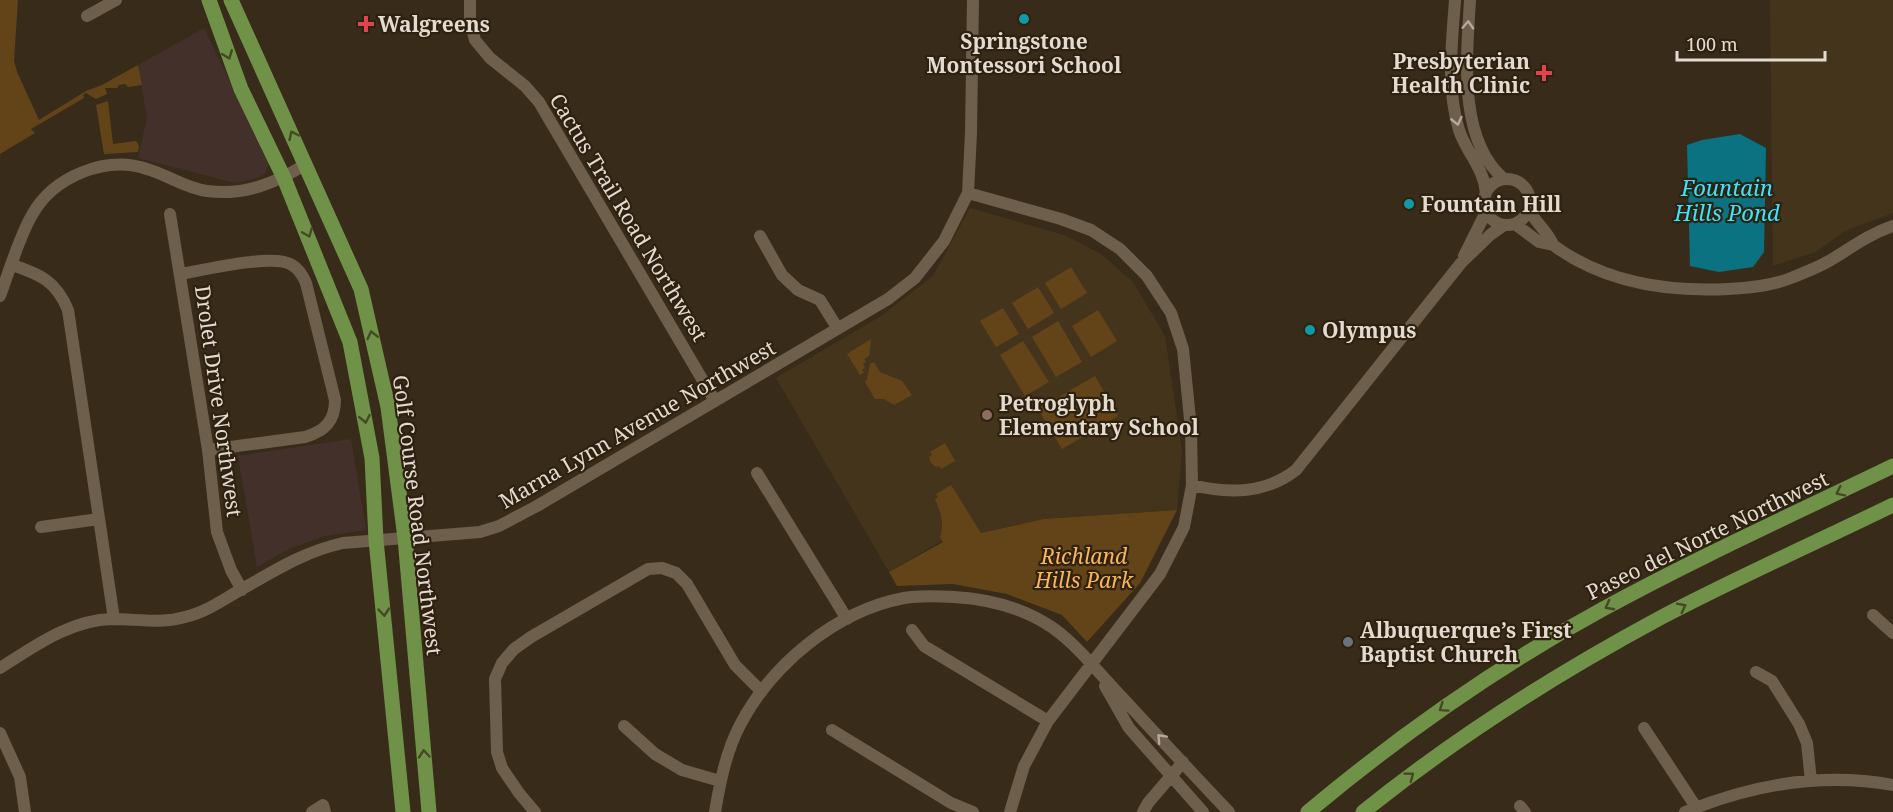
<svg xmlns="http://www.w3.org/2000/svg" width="1893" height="812" font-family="'Noto Serif',serif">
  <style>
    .commercial { fill: #43302b }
    .built { fill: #45341c }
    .green { fill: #624418 }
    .water { fill: #0a7280 }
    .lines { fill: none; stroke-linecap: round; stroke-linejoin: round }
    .minor { stroke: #6e5f4c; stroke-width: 12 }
    .major { stroke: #6f9248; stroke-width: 15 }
    .oneway { stroke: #b5a99b }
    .oneway2 { stroke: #454924 }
    .culture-dot { fill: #0f9aa8; stroke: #2e2110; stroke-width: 2 }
    .health-dot { fill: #e0444e; stroke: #2e2110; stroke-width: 2 }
    .education-dot { fill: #8d6e63; stroke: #2e2110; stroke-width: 2 }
    .worship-dot { fill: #6b7280; stroke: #2e2110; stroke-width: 2 }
    .labels { text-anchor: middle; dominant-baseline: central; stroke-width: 4.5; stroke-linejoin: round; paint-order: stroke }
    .poi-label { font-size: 21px; font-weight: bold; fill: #e4dbd0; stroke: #2e2110; text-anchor: start }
    .street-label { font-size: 21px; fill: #e4dbd0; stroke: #2e2110 }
    .park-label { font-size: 21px; font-style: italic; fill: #fbb756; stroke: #2e2110 }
    .water-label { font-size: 22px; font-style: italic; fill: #37e5ff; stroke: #2e2110 }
  </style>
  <rect width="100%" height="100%" fill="#392b1a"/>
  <path class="commercial" d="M204,28L269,163L265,174L257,178L235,183L138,158L147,118L138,65Z
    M351,439L366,530L325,536L291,548L257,567L238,456Z"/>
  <path class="built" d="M1770,0H1893V213L1845,231L1816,252L1773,266Z
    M970,208L1064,235L1101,254L1133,282L1165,336L1182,451L1177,510L1044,519L940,542L889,572L776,378L881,316L933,276Z"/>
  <path class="green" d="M0,0H18L14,61L17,72L39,120L86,91L102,85L138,65L142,85L128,87L125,84L119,85L117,88H105L107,94L96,99L86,93L83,95L84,98L31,129L35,133L0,154Z
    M108,101L113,144L136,141L139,146L138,152L104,154L96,105Z
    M1071,267L1087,293L1061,309L1045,283Z
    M1038,287L1054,313L1028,329L1012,303Z
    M1003,308L1019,334L996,347L980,321Z
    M1098,310L1117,341L1091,357L1072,326Z
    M1058,321L1082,362L1056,377L1032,337Z
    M871,339L869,356L864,359L866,362L863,364L865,368L862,370L864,373L860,375L847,354Z
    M1023,341L1049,382L1025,396L1000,355Z
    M874,362L880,372L902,381L912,395L894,405L884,399H875L865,382L867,379L870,364Z
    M1095,376L1118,416L1062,449L1038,409Z
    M945,443L955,461L941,469L939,466L936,467L931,463L929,457L932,455L930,452Z
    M951,485L981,533L1044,519L1177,510L1140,583L1087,642L1062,615L1007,594L953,584L897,586L889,572L943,542L940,537C945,525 940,510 935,499L938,497L936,494Z"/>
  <path class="water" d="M1740,134L1766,148L1764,252L1753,267L1719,272L1690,266L1687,145L1702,140Z"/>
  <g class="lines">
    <path class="minor" d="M470,0V21L475,40L490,58L525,86L539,102L715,401
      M1455,0C1452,43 1446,87 1459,130C1466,152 1484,168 1486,193
      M1470,0C1467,55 1457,139 1504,179
      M87,16L116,0
      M1484 202a23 23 0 1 1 46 0a23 23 0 1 1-46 0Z
      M968,193L1061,219L1091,230L1120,249L1147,276L1171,313L1183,349L1191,429L1192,485L1184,527L1160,574L1048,721L1024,766L1010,812
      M170,214L208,450L217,532L231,570L242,590
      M1515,224L1539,242L1553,245C1548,231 1535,223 1529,209
      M760,236L782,275L798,290L820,300L838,329
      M1553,245C1603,282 1667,292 1728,289C1749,288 1771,286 1791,278C1803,273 1817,268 1829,261C1851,248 1867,235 1893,226
      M1464,256L1486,212
      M12,265C40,274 56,281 68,310L114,619
      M181,274C204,270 274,253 292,265C299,269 303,276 306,283L335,400C335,421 325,431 305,437L208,450
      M0,296C9,272 19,237 32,215C53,177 105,155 147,169C168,175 185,188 207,191C244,196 276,183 306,164
      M757,473L847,619
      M1192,485C1229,494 1265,494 1296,470L1461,263L1490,235L1504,225
      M41,527L99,519
      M1873,615L1893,633
      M912,630L924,646L1048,721
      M0,668C35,646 70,620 112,619C137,619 161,624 185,617C203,613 220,602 235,593C271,573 302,552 343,543L480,532L499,526L537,506L888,299L915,278L944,241L968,193L971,133L973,0
      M1756,672L1772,681L1799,724L1807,743L1811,781
      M1105,686L1129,728L1203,812
      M624,726L655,754L682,770L720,781
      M1644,728L1696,807
      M832,730L951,803L973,812
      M0,733L20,777L25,812
      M1520,806L1525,812
      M312,812L323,805L325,812
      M535,812L519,793L502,768L497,752L495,679L502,663L514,649L531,637L648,569L662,568L676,573L687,584L735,665L761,691
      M715,812C720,782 726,752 740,725C772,664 836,611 904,598C920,595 938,596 954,597C988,599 1024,608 1053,628C1077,645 1097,671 1117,692C1154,732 1191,772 1229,812
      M1143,812L1148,803L1183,762
      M1685,812C1751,785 1822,772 1893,785"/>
    <path class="major" d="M209,0L241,89L284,178L350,342L372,458L376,540L403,812
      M231,0L361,289L388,407L405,538L429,812
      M1308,812C1400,735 1498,666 1603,609C1698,557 1796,513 1893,466
      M1363,812C1455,738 1556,674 1660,618C1736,578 1815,543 1893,505"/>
  </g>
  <defs><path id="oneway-chevron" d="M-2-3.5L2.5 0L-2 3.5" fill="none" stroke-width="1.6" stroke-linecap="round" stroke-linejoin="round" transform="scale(1.5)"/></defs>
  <g class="oneway">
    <use href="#oneway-chevron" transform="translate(1468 25) rotate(-87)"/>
    <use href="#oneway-chevron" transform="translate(1457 121) rotate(77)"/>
    <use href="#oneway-chevron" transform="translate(1161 738) rotate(-133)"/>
  </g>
  <g class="oneway2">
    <use href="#oneway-chevron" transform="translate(228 55) rotate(69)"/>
    <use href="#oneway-chevron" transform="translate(293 135) rotate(-115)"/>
    <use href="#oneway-chevron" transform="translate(308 233) rotate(68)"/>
    <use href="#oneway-chevron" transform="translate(372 335) rotate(-103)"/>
    <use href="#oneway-chevron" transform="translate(365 419) rotate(79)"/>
    <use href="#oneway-chevron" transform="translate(1840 492) rotate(154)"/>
    <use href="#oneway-chevron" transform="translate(1609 606) rotate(152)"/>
    <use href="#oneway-chevron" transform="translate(1682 607) rotate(-27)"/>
    <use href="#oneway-chevron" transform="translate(384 612) rotate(85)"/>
    <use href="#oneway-chevron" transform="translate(1443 708) rotate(145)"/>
    <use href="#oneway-chevron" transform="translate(424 754) rotate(-95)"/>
    <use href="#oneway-chevron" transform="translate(1410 776) rotate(-37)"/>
  </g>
  <g class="culture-dot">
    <circle cx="1024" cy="19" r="6"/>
    <circle cx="1409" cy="204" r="6"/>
    <circle cx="1310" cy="330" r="6"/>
  </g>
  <g class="health-dot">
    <path d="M363 15h6v6h6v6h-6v6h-6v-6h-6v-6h6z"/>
    <path d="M1541 64h6v6h6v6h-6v6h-6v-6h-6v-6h6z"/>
  </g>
  <circle class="education-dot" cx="987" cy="415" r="6"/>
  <circle class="worship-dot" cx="1348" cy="642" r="6"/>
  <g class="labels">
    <g class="poi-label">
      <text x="378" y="24">Walgreens</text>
      <text x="1024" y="41" text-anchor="middle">Springstone<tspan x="1024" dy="24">Montessori School</tspan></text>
      <text x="1530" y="61" text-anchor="end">Presbyterian<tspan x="1530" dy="24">Health Clinic</tspan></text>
      <text x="1421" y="204">Fountain Hill</text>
      <text x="1322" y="330">Olympus</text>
      <text x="999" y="403">Petroglyph<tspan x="999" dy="24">Elementary School</tspan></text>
      <text x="1360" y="630">Albuquerque’s First<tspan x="1360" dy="24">Baptist Church</tspan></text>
    </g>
    <g class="street-label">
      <text transform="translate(629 217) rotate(59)">Cactus Trail Road Northwest</text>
      <text transform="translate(219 401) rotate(82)">Drolet Drive Northwest</text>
      <text transform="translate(637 424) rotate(-30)">Marna Lynn Avenue Northwest</text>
      <text transform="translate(418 515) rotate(83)">Golf Course Road Northwest</text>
      <text transform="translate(1707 535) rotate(-26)">Paseo del Norte Northwest</text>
    </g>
    <g class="park-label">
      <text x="1084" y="556">Richland<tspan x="1084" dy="24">Hills Park</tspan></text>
    </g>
    <g class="water-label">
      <text x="1727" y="187">Fountain<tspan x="1727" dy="25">Hills Pond</tspan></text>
    </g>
  </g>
  <path d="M1677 51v9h148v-9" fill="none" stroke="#e4dbd0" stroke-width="3"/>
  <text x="1686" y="51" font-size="18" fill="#e4dbd0" stroke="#2e2110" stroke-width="4.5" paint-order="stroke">100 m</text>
</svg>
